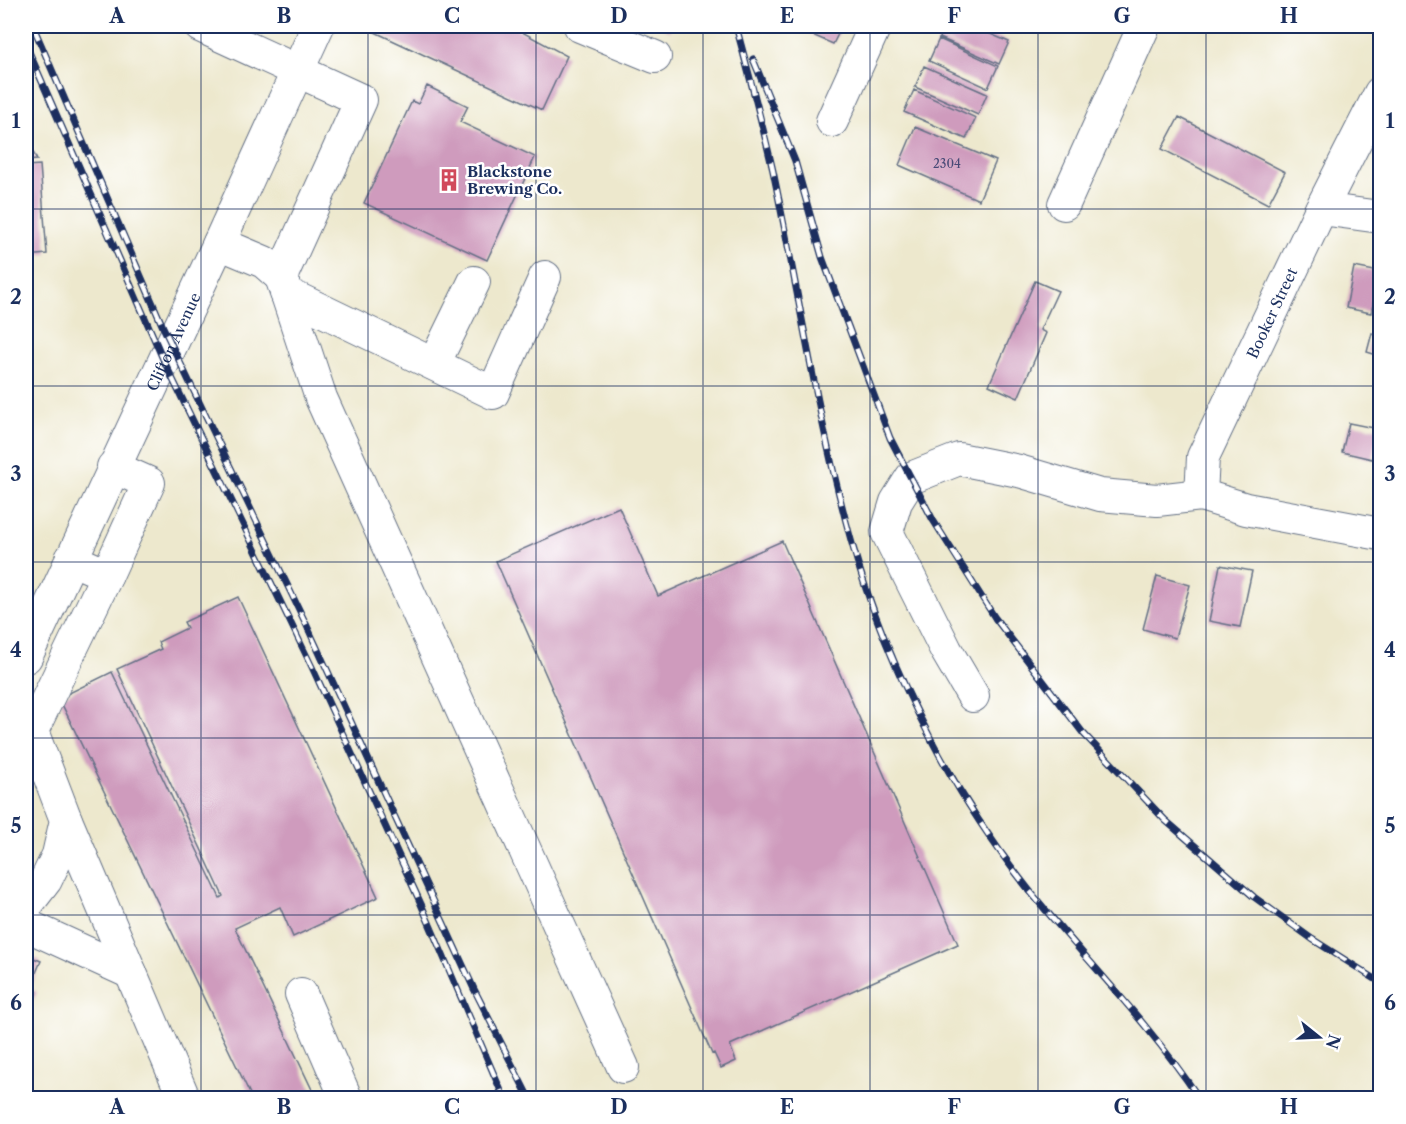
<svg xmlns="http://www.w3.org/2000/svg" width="1406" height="1124" font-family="'Libre Caslon Text',serif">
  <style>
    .building { fill: #cf9bbd }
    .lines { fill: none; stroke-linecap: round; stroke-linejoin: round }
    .minor-casing { stroke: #647085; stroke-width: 34 }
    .minor { stroke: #fff; stroke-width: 32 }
    .rail-casing { stroke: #1b2f5e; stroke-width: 7 }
    .rail { stroke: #fff; stroke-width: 4.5; stroke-dasharray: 14; stroke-linecap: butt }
    .grid { fill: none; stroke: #1b2f5e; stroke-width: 1.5; stroke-opacity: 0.55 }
    .labels { text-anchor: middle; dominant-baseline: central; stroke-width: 5; stroke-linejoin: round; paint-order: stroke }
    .number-label { font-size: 12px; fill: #484a76 }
    .poi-label { font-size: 15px; font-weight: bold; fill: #1b2f5e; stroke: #fff; text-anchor: start }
    .street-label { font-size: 15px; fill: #1b2f5e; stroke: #fff }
    .neatline { fill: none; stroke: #1b2f5e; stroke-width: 2 }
    .grid-label { font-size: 20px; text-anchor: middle; font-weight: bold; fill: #1b2f5e }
  </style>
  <rect width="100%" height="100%" fill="#fff"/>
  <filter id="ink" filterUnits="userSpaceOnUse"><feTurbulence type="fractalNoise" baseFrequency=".0167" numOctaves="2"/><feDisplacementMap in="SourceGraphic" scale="12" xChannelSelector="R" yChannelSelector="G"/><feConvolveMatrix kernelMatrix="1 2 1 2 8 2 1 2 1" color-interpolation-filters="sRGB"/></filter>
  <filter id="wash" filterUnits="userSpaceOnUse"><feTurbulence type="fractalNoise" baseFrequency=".008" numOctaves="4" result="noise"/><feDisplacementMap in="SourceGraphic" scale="24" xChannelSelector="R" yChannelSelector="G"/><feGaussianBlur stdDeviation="1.35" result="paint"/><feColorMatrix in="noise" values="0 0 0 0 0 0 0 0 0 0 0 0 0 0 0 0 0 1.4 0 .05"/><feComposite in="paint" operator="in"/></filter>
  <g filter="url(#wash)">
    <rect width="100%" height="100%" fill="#ede8cd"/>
    <g id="blocks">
      <path class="building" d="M362,26H511L567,56L542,110Z
        M657,26H672L670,31Z
        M792,26H842L833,44Z
        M945,26H972L1009,42L999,64L940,38Z
        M939,39L998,66L988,88L929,61Z
        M924,66L987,94L978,115L915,87Z
        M427,86L468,106L460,122L535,157L487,260L364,203L412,101L418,104Z
        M914,90L976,118L966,139L904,112Z
        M1179,117L1285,172L1268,204L1162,149Z
        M915,127L996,161L979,200L899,165Z
        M26,138L37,160L26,161Z
        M40,165L47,254L26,256V166Z
        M1354,267L1380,272V301L1374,300L1371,313L1346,308Z
        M1035,281L1058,291L1040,330L1046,333L1018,398L989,385Z
        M1372,333L1380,335V356L1367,352Z
        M1349,423L1379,429L1372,459L1342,452Z
        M619,507L658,596L782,541L958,944L730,1045L736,1061L721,1068L714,1053L712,1054L496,561Z
        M1220,565L1252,571L1240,627L1209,621Z
        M1157,576L1190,585L1175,638L1143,629Z
        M238,597L378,897L293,937L280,907L235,928L316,1098H295L293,1095L286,1098H252L59,698L112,672L220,898L223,896L117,669L161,649L158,642L187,628L184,622Z
        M26,955L41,961L29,989L37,992L33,1000L26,997Z"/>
    </g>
  </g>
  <g filter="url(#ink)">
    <use href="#blocks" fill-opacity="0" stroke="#647085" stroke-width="1.5"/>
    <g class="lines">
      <g class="minor-casing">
        <g id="minor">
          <path d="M200,26L361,100L281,277L264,262L219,243"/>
          <path d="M580,26L655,57"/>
          <path d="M1380,93L1321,209L1203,457L1201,495L1246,509L1380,534"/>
          <path d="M832,121L875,26"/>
          <path d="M1064,204L1144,26"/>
          <path d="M1321,209L1380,217"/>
          <path d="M281,277L321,398L623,1067"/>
          <path d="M286,293L493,393L545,277"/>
          <path d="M434,364L474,282"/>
          <path d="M107,575L149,483L113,467"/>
          <path id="s1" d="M26,657L219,243L318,26"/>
          <path d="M973,696L946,650L887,532L896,502L911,478L959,459L1019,471L1100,495L1157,500L1201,495"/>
          <path d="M66,820L184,1098"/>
          <path d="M26,904L29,902L46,880L58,855L66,820L32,731L107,575L71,559"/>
          <path d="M26,925L131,973"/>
          <path d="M301,994L346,1098"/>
        </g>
      </g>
      <use href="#minor" class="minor"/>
      <g class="rail-casing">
        <path id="rail" d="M33,26L163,327L307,626L474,989L529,1098
          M736,26C749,74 762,122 773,171C799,294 817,418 851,540C870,609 898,676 931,739C959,793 992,843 1029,890C1085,959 1150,1024 1199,1098
          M26,45L163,359L312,667L421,904L504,1098
          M753,59L795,161L822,257L890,438L933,520L995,618L1083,733L1165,820L1254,897L1312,939L1380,982"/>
      </g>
      <use href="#rail" class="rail"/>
    </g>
  </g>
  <path class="grid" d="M201,26V1098M368,26V1098M536,26V1098M703,26V1098M870,26V1098M1038,26V1098M1206,26V1098M26,209H1380M26,386H1380M26,562H1380M26,738H1380M26,915H1380"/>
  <defs>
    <g id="building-bare" transform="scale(1.8)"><path d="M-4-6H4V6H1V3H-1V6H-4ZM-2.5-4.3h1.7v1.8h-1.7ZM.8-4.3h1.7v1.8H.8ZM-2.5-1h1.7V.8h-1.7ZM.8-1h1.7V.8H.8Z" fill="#d1495b" stroke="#fff" stroke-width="2.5" paint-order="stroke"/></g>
  </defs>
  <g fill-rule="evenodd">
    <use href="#building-bare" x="449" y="180"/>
  </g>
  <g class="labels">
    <g class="number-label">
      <text x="947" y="163">2304</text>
    </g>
    <g class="poi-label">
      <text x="467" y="171">Blackstone<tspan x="467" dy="17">Brewing Co.</tspan></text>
    </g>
    <g class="street-label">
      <text transform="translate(1272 313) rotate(-65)">Booker Street</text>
      <text stroke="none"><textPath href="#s1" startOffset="348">Clifton Avenue</textPath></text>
    </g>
  </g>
  <rect width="1406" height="1124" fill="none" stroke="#fff" stroke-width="66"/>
  <g transform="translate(1319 1037) rotate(108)" stroke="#ffffff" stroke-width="4.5" paint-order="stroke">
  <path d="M0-4.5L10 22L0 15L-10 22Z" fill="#1b2f5e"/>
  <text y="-9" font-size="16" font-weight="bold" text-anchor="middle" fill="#1b2f5e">N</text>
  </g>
  <rect x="33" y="33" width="1340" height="1058" class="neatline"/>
  <g class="grid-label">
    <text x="117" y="23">A</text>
    <text x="284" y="23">B</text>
    <text x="452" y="23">C</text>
    <text x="619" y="23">D</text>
    <text x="787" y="23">E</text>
    <text x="954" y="23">F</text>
    <text x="1122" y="23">G</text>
    <text x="1289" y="23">H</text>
    <text x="16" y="128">1</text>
    <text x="1390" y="128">1</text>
    <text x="16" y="304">2</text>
    <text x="1390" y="304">2</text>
    <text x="16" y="481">3</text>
    <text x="1390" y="481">3</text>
    <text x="16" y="657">4</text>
    <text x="1390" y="657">4</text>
    <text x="16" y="833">5</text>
    <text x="1390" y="833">5</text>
    <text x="16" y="1010">6</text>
    <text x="1390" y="1010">6</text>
    <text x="117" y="1114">A</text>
    <text x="284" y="1114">B</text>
    <text x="452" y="1114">C</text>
    <text x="619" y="1114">D</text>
    <text x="787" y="1114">E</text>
    <text x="954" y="1114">F</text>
    <text x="1122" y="1114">G</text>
    <text x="1289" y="1114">H</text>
  </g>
</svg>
